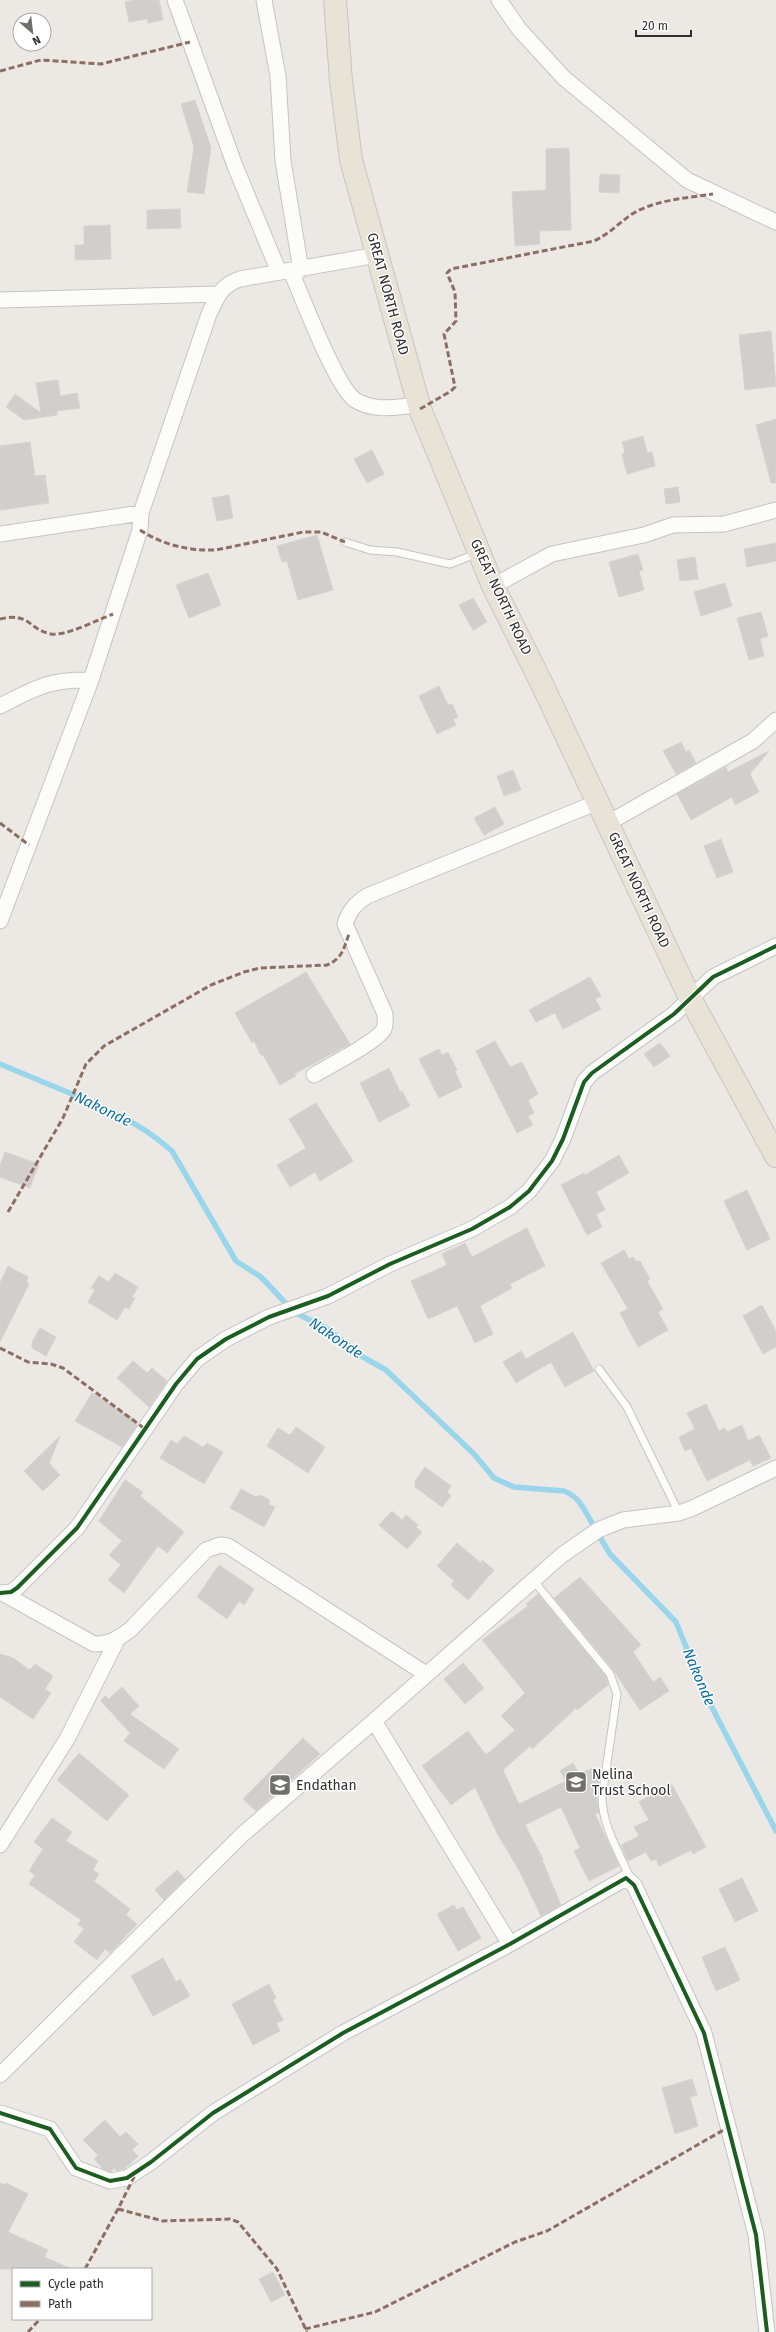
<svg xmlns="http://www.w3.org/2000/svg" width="776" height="2332" font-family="'Fira Sans',sans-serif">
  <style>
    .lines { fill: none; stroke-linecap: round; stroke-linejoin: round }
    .stream { stroke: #99d6ec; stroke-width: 5.5 }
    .building { fill: #d1cecb; stroke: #d7d4d0 }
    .service-casing { stroke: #c5c4c5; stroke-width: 9 }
    .minor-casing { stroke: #c5c4c5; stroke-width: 17 }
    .trunk-casing { stroke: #c6c5c4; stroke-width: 24 }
    .service { stroke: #fcfcfb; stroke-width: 7 }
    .minor { stroke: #fcfcfb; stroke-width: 15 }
    .trunk { stroke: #e9e2d6; stroke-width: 22 }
    .quiet { stroke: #8d6e63; stroke-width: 3; stroke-dasharray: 6 3; stroke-linecap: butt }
    .cycleway-casing { stroke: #fff; stroke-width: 6 }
    .cycleway { stroke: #1b5e20; stroke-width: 4 }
    .labels { text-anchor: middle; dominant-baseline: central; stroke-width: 3; stroke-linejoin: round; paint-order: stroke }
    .street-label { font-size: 14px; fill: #2e2e2e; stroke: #fff }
    .poi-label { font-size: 14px; fill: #2e2e2e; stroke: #fff; text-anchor: start }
    .water-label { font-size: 15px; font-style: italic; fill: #0d6fa3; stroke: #fff }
  </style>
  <rect width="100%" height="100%" fill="#ece8e4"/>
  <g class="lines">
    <path class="stream" d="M0,1064L84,1099C97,1108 109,1111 123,1118C141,1126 157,1138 172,1151L236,1261L261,1277L294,1312L326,1328L363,1357L386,1370L474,1454L494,1478L514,1487L564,1491C580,1497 584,1510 592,1523
      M601,1539L610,1554L676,1622L705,1694L776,1831"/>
  </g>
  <path class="building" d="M134,0H159L163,20L148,23L147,19L129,22L125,2Z
    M195,100L211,148L204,194L187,192L194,147L181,104Z
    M569,148L571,230L539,231L540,244L515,246L512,192L546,190V149Z
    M600,174L620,175L619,193L599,192Z
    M180,209L181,228L147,229V210Z
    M110,225L111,259L75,260V245H84V226Z
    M771,331L776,386L745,390L739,335Z
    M58,380L60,396L77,393L80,408L57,411V415L24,420L6,407L15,394L41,413L36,383Z
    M776,419V483H771L756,425Z
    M643,436L647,453L652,452L655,466L627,474L622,454L625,453L622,442Z
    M30,442L35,476L45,475L49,503L0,510V446Z
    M372,450L384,474L367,483L354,459Z
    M678,487L680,502L666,504L664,489Z
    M229,495L233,518L217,521L212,498Z
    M317,535L333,590L298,600L287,561L282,562L277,546Z
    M776,543V561L747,567L744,549Z
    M638,554L643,570L639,571L644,590L619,597L609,562Z
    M695,557L698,579L680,581L677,560Z
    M208,573L221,605L189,618L176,585Z
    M725,583L732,606L701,616L694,592Z
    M473,598L487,622L473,630L459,605Z
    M761,612L768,636L760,639L764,656L749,660L737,618Z
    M439,686L448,705L452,704L458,717L453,719L456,725L437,734L419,696Z
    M681,742L686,752L689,750L696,763L676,774L663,751Z
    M769,751L750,774L759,792L735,805L732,797L691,820L677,794L726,767L728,772Z
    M513,770L521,790L504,796L497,776Z
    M495,807L504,824L484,835L474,818Z
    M721,839L733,872L717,878L704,846Z
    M306,972L350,1044L294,1074L296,1076L280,1085L263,1055H261L254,1041L252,1043L235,1013Z
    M590,977L601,996L595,999L601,1009L563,1029L555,1013L536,1022L529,1010Z
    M495,1041L510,1067L522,1062L538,1094L528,1100L534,1113L528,1116L533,1125L517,1133L476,1051Z
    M660,1043L670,1056L654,1067L644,1054Z
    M439,1049L442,1055L448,1052L457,1070L455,1071L462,1087L439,1098L419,1059Z
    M389,1068L400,1092L402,1091L410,1106L379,1122L360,1083Z
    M316,1103L353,1161L320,1181L315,1172L290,1187L277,1165L306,1148L289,1119Z
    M5,1152L39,1164L30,1188L0,1177V1165Z
    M619,1155L629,1173L596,1192L605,1210L596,1214L602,1227L587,1235L561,1185L584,1173L585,1175Z
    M747,1190L770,1239L747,1250L724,1201Z
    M527,1228L545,1266L510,1284L512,1288L480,1306L493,1334L475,1343L457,1306L428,1319L411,1281L447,1265L442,1254L465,1243L472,1257Z
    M624,1250L629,1259L633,1257L637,1262L640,1261L650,1279L647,1281L663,1309L658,1312L668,1330L638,1347L620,1313L628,1309L601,1263Z
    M8,1266L28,1277L26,1282L29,1284L0,1342V1283Z
    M115,1273L138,1287L132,1297L135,1298L129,1309L125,1307L117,1320L88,1302L95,1290L91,1288L99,1276L109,1282Z
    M762,1305L776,1331V1347L763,1354L743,1316Z
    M40,1328L56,1337L46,1356L32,1348V1342Z
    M573,1332L594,1371L565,1387L551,1362L516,1383L503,1362L521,1351L526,1359Z
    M133,1361L147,1373L152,1368L167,1381L149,1407L117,1378Z
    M92,1393L136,1420L134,1423L137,1425L122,1447L75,1421Z
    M706,1404L719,1431L725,1428L727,1432L742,1425L748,1441L759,1435L771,1458L753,1466L750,1460L707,1481L691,1448L685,1451L679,1437L695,1429L687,1413Z
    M296,1427L325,1447L308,1473L267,1446L278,1428L290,1435Z
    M60,1436L49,1463L60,1475L43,1491L24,1471Z
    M184,1436L203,1447L207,1443L223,1452L204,1484L160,1458L171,1440L177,1444Z
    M425,1467L451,1486L447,1492L451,1496L442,1507L415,1487V1481Z
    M125,1480L143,1492L140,1496L184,1532L167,1553L158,1546L124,1593L108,1580L121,1565L109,1555L122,1541L99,1521Z
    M241,1489L256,1497L260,1495L270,1500L268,1504L275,1507L264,1527L230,1508Z
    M392,1511L402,1520L406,1515L418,1525L416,1527L422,1532L407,1549L379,1525Z
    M457,1543L481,1563L482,1560L494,1570L468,1600L451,1585L454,1581L437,1566Z
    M219,1565L254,1589L244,1605L239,1601L227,1619L197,1597Z
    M580,1577L641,1645L633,1652L653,1682L660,1677L669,1691L640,1710L614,1671L554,1598Z
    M538,1594L606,1676L608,1685L577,1710L576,1708L532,1749L530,1746L503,1770L519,1804L566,1781L560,1771L573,1763L579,1774L593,1768L599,1781L598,1788L595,1790L599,1812L595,1814L619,1866L589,1881L574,1851L580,1848L561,1807L525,1825L543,1859L542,1860L561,1905L541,1916L520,1872L498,1835L475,1787L451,1805L422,1766L468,1731L486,1755L515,1730L501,1716L525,1693L482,1640L528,1606L526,1604Z
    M0,1654L13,1658L30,1670L35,1664L53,1676L45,1689L51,1693L33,1719L0,1697Z
    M463,1663L484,1688L465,1704L444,1679Z
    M122,1687L139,1706L130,1714L179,1749L164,1769L124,1741L130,1733L101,1701L105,1696L109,1699Z
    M303,1738L320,1754L256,1811L243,1799Z
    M79,1753L129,1795L107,1821L57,1780Z
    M671,1783L706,1847L693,1854L691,1850L659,1866L656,1859L651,1861L646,1852L628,1861L621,1845L639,1836L634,1827L649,1820L639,1802Z
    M52,1818L72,1832L66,1841L98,1861L93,1870L99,1874L94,1881L130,1909L126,1915L137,1924L110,1953L105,1949L97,1960L74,1942L84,1929L78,1924L81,1920L29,1884L35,1875L29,1871L43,1849L34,1842Z
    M177,1870L185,1879L164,1900L155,1890Z
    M742,1878L758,1911L735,1922L719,1889Z
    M454,1905L457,1910L463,1907L481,1938L458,1951L437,1914Z
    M725,1947L740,1980L716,1991L702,1957Z
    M163,1958L176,1982L180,1979L190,1996L153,2016L131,1976Z
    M269,1984L276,1998L273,2000L283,2020L276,2023L280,2031L253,2045L232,2004Z
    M692,2079L697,2095L690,2097L698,2126L675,2134L662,2088Z
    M105,2120L120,2137L126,2132L138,2144L132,2150L138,2156L123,2170L117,2171L114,2168L111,2172L103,2169L94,2159L98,2155L83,2140Z
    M0,2183L5,2185L6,2183L28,2194L8,2232L48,2250L44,2257L72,2269H0Z
    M273,2272L285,2295L271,2302L259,2279Z"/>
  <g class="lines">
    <g class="service-casing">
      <path id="service" d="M345,542L370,550L397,552L450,564L478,553
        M599,1369L627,1407L679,1513
        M533,1580L610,1674L617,1694L602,1797C602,1825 619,1852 630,1878"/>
    </g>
    <g class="minor-casing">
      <path id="minor" d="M175,0L235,166L279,272
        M264,0L278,76L283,161L301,270
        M499,0L519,29L564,78L687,180L776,222
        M291,271C302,297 336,387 355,400C374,412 398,407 418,405
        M0,300L218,294
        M0,534L141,513
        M493,586L552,554L644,535L673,525L724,524L776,510
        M0,706C36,688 49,679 91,680
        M608,823L753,741L776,720
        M0,921L91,680L140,530L141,513L209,314C218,296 220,286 240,279L377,255
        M314,1075C329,1066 377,1042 384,1029C386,1024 385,1019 385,1014L345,924C349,911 355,904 367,896L598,802
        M0,1593L11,1592L17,1588L77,1528L176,1384L197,1359L226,1339L269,1317L328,1296L390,1264L472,1229L510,1207L529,1191L552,1161L563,1139L584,1082L592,1073L674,1014L713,977L776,946
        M4,1594L94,1644C110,1644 118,1639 131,1629L206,1550L220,1545L228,1546L426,1674
        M374,1721L510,1944
        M0,1845L67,1739L117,1640
        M0,2075L243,1834L374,1721L562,1555L598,1530L623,1520L679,1513L693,1508L776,1468
        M0,2113L50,2129L76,2168L110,2181L127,2178L151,2162L213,2113L343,2033L510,1944L626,1878L634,1885L704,2033L756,2235L767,2332"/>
    </g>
    <g class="trunk-casing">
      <path id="trunk" d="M335,0L341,81L351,160L420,409L493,586L540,680L690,998L776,1156"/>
    </g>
    <use href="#service" class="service"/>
    <use href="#minor" class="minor"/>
    <use href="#trunk" class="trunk"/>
    <path class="quiet" d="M0,71L41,60L101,64L190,42
      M420,409L451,391L455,387L444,334L456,321L455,292L447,273L451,269L594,241C609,234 619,223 632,214C655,200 686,198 713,194
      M140,530C163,545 189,551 216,550L303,532H321L345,542
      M0,619C31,612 27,629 51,634C67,636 97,620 113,614
      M0,823L29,845
      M8,1212L63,1118L86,1064L104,1046L211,985L244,972L260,968L327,965C342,959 344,948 349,934
      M0,1348L28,1362L51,1364L63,1368L145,1429
      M118,2209L163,2221L230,2219L238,2222L277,2269L307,2332
      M85,2269L118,2209L135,2175
      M305,2329L375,2312L515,2242L547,2231L727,2128
      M28,2332L40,2319"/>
    <g class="cycleway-casing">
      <path id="cycleway" d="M0,1593L11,1592L17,1588L77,1528L176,1384L197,1359L226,1339L269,1317L328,1296L390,1264L472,1229L510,1207L529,1191L552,1161L563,1139L584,1082L592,1073L674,1014L713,977L776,946
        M0,2113L50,2129L76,2168L110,2181L127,2178L151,2162L213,2113L343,2033L510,1944L626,1878L634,1885L704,2033L756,2235L767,2332"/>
    </g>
    <use href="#cycleway" class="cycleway"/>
  </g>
  <defs>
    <g id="school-square" transform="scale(1.15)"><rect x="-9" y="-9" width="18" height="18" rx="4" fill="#706f6e" stroke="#fff"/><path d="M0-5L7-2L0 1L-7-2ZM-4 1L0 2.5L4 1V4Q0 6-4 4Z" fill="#fff"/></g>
  </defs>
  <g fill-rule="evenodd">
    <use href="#school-square" x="576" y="1782"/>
    <use href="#school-square" x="280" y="1785"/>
  </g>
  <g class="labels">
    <g class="street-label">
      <text transform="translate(388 294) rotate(75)">GREAT NORTH ROAD</text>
      <text transform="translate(501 597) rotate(65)">GREAT NORTH ROAD</text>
      <text transform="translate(639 890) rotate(65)">GREAT NORTH ROAD</text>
    </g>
    <g class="poi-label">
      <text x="592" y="1774">Nelina<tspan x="592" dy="16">Trust School</tspan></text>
      <text x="296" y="1785">Endathan</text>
    </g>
    <g class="water-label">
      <text transform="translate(103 1109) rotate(26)">Nakonde</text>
      <text transform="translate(336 1338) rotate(34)">Nakonde</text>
      <text transform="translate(699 1677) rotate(67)">Nakonde</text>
    </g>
  </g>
  <rect x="12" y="2268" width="140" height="52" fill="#ffffff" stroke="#ababab"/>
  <rect x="20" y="2281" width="20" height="6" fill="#1b5e20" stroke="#ababab"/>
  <text x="48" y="2288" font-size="12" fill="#2e2e2e">Cycle path</text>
  <rect x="20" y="2301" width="20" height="6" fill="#8d6e63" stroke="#ababab"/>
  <text x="48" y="2308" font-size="12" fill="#2e2e2e">Path</text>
  <g transform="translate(32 32) rotate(152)"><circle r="19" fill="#ffffff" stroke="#ababab"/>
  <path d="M0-3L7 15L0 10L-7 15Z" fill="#706f6e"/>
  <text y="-6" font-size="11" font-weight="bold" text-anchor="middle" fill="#2e2e2e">N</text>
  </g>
  <path d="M636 30v6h55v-6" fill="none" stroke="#2e2e2e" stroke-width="2"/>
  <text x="642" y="30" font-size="12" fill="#2e2e2e" stroke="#ffffff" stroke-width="3" paint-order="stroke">20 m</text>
</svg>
